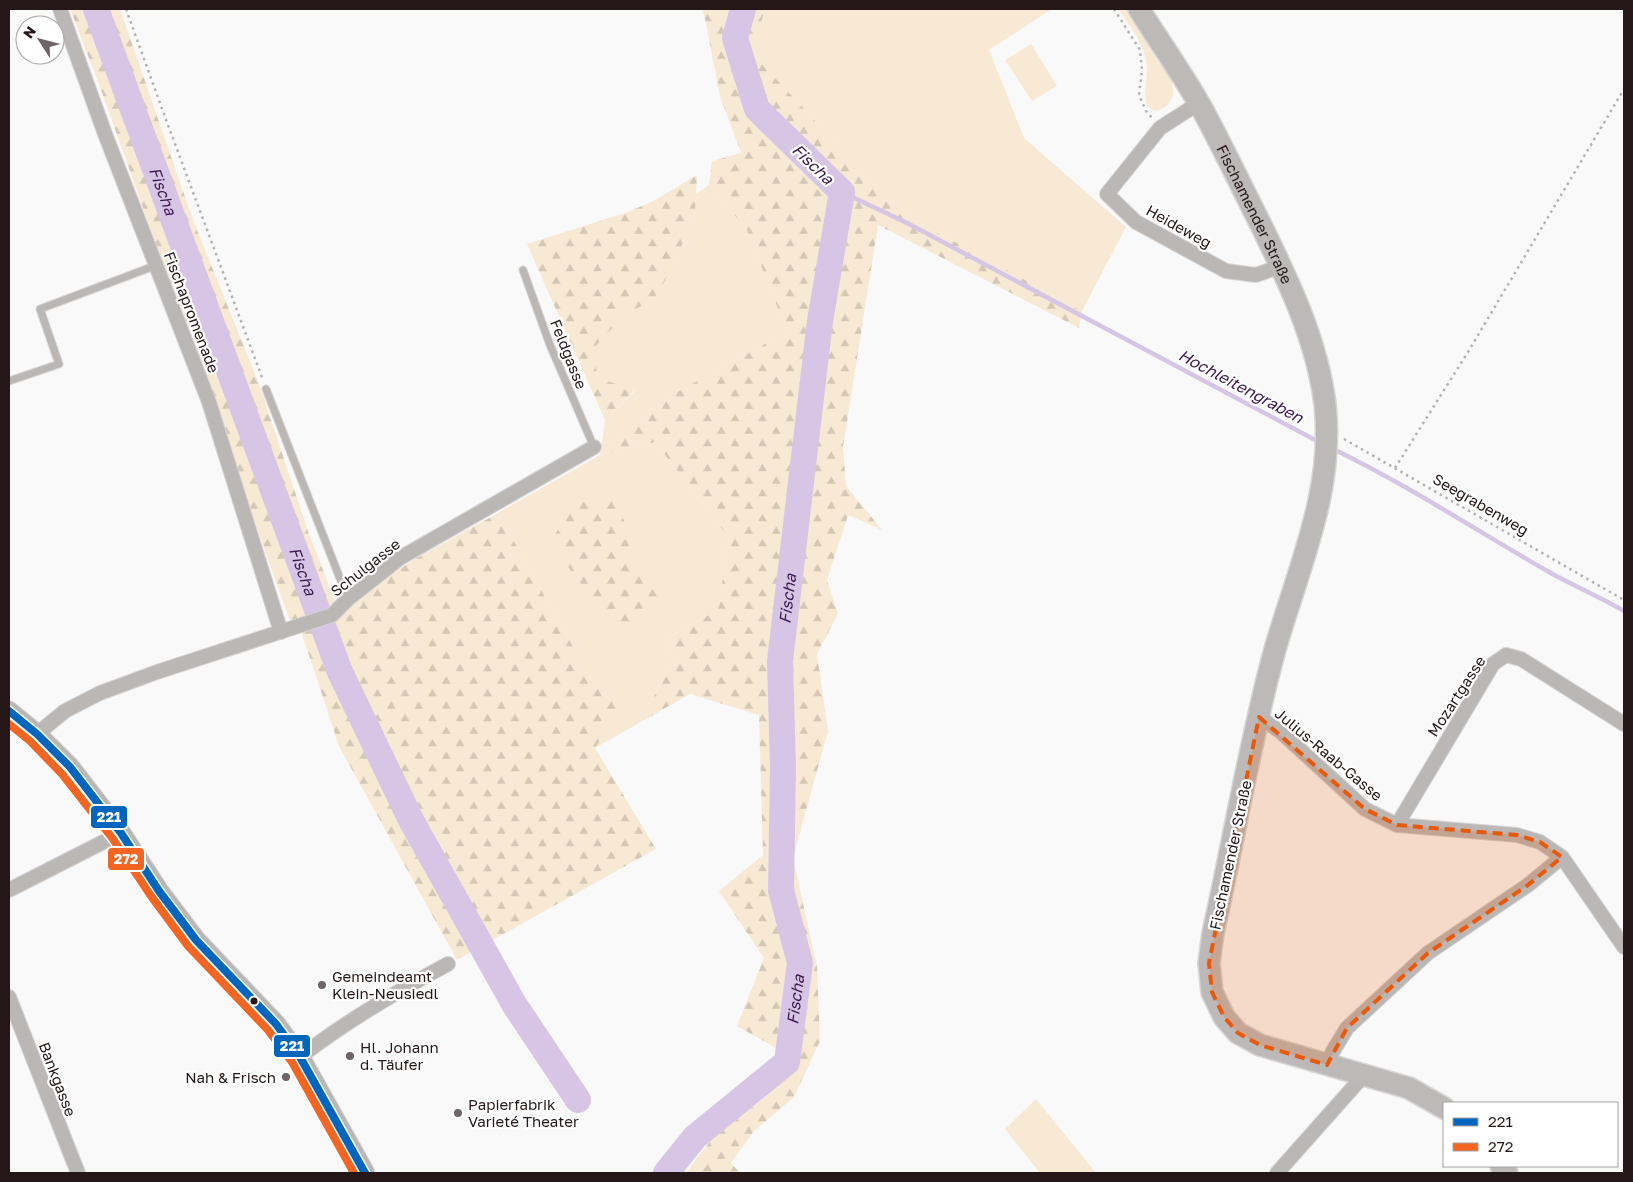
<svg xmlns="http://www.w3.org/2000/svg" width="1633" height="1182" font-family="'Golos Text',sans-serif">
  <style>
    .grass { fill: #f7e9d4 }
    .forest { fill: url(#forest-firs) }
    .lines { fill: none; stroke-linecap: round; stroke-linejoin: round }
    .stream { stroke: #d7c5e5; stroke-width: 4.5 }
    .river { stroke: #d7c5e5; stroke-width: 26 }
    .lane-casing { stroke: #d7d5d5; stroke-width: 9 }
    .street-casing { stroke: #d7d5d5; stroke-width: 16 }
    .secondary-casing { stroke: #d7d5d5; stroke-width: 21 }
    .primary-casing { stroke: #d7d5d5; stroke-width: 24 }
    .path { stroke: #b6b2b2; stroke-width: 2.5; stroke-dasharray: 2.5 4; stroke-linecap: butt }
    .lane { stroke: #bbb7b4; stroke-width: 7 }
    .street { stroke: #bbb7b4; stroke-width: 14 }
    .secondary { stroke: #b9b6b4; stroke-width: 19 }
    .primary { stroke: #bdb9b8; stroke-width: 21 }
    .bus-1-casing { stroke: #fff; stroke-width: 11 }
    .bus-2-casing { stroke: #fff; stroke-width: 11 }
    .bus-1 { stroke: #0065bd; stroke-width: 8 }
    .bus-2 { stroke: #f26522; stroke-width: 8 }
    .marked { fill: #e8590c; fill-opacity: 0.2; stroke: #e8590c; stroke-width: 4; stroke-dasharray: 10 6; stroke-linejoin: round }
    .poi-dot { fill: #6f6566; stroke: #fff; stroke-width: 2 }
    .bus-dot { fill: #251617; stroke: #fff; stroke-width: 2 }
    .labels { text-anchor: middle; dominant-baseline: central; stroke-width: 4.5; stroke-linejoin: round; paint-order: stroke }
    .street-label { font-size: 15px; fill: #251617; stroke: #fff }
    .poi-label { font-size: 15px; fill: #251617; stroke: #fff; text-anchor: start }
    .water-label { font-size: 16px; font-style: italic; fill: #3b1a4f; stroke: #fff }
    .line-badge { stroke: #fff; stroke-width: 2 }
    .badge-label { font-size: 14px; text-anchor: middle; font-weight: bold; fill: #fff }
  </style>
  <defs>
    <pattern id="forest-firs" width="22" height="20" patternUnits="userSpaceOnUse" patternTransform="scale(1.25)"><rect width="22" height="20" fill="#f7e9d4"/><path d="M5 1l3.5 6h-7zM16 11l3.5 6h-7z" fill="#d4c7b5"/></pattern>
  </defs>
  <rect width="100%" height="100%" fill="#f9f9f9"/>
  <path class="grass" d="M765,9H1052L989,50L1024,138L1126,227L1082,311L913,219L871,181L751,52Z
    M1118,9H1128C1138,25 1147,43 1157,60C1162,67 1170,75 1172,83C1176,98 1169,108 1155,111L1147,106C1144,94 1146,84 1147,71C1147,46 1131,28 1118,9Z
    M1031,44L1057,86L1032,101L1005,60Z
    M709,185L747,230L787,332L673,394L610,446L601,450L605,420L636,390L599,379L590,351L625,314L654,300L676,260L695,212L696,194Z
    M655,442L729,538L718,610L666,639L674,660L639,723L595,748L596,688L498,513L600,455Z
    M1036,1099L1096,1173H1040L1005,1129Z"/>
  <path class="forest" d="M70,9H120L193,220L259,384L309,534L337,606H343L415,559L498,513L596,688L628,699L595,748L656,849L457,960L339,746L302,634L289,618L100,87Z
    M703,9H765L752,53L871,181L913,219L1082,311L1079,328L878,225L843,447L846,486L882,530L848,515L827,580L838,614L817,654L828,731L793,858L817,967L820,1041L794,1097L754,1131L731,1163L740,1173H686L711,1140L767,1096L795,1052L776,1048L737,1026L764,958L719,891L763,855L759,715L690,694L639,723L674,660L666,639L718,610L729,538L655,442L600,455L601,450L610,446L673,394L787,332L747,230L709,185L712,161L741,153L720,96Z
    M697,175L695,212L676,260L654,300L625,314L591,351L599,379L636,389L605,420L527,244L628,212L655,200Z
    M580,495L611,499L633,535L628,557L659,597L620,637L560,556L554,536Z"/>
  <g class="lines">
    <path class="stream" d="M842,192L909,224L1319,442
      M1333,449C1408,485 1477,531 1549,572C1574,586 1600,597 1624,611"/>
    <g class="river">
      <path id="s1" d="M96,9L340,672L412,822L514,1004L578,1100"/>
      <path id="s2" d="M666,1173L695,1137L787,1062L800,963L781,890L783,767L780,661L820,321L842,192L757,109L735,38L743,9"/>
    </g>
    <g class="lane-casing">
      <path id="lane" d="M523,270L550,345L594,447
        M9,381L59,364L40,309L157,265
        M266,389L348,599"/>
    </g>
    <g class="street-casing">
      <path id="street" d="M60,9L105,134L209,402L281,632
        M1199,103L1160,128L1107,194L1136,222L1226,271L1256,275L1281,266
        M1259,717L1281,732L1365,809L1397,825L1517,835L1540,842L1562,857L1624,947
        M37,734L65,711L100,693L157,672L332,615L348,599L400,558L594,447
        M1397,825L1493,664L1506,655L1521,659L1624,724
        M9,890L121,833
        M9,997L78,1173
        M300,1057C346,1021 396,992 448,964
        M1327,1065L1333,1051L1347,1028L1428,953L1528,885L1562,857
        M1277,1173L1365,1074"/>
    </g>
    <g class="secondary-casing">
      <path id="secondary" d="M9,711L37,734L70,767L121,833L159,891L196,940L276,1024L300,1057L365,1173"/>
    </g>
    <g class="primary-casing">
      <g id="primary">
        <path id="s3" d="M1139,9C1159,41 1181,72 1200,105C1221,143 1240,184 1260,223C1288,280 1317,340 1325,404C1335,491 1297,571 1274,653C1249,745 1234,840 1213,933L1209,963L1212,992L1224,1017L1238,1033L1260,1045L1409,1088L1444,1108"/>
        <path d="M1501,1166L1507,1173"/>
      </g>
    </g>
    <path class="path" d="M126,9L165,117L263,380
      M1114,9L1140,50L1142,70L1139,95L1146,111L1152,118
      M1344,439L1624,600
      M1395,468L1468,352L1624,89"/>
    <use href="#lane" class="lane"/>
    <use href="#street" class="street"/>
    <use href="#secondary" class="secondary"/>
    <use href="#primary" class="primary"/>
    <g class="bus-1-casing">
      <path id="bus-1" d="M9,711L37,734L70,767L121,833L159,891L196,940L276,1024L300,1057L365,1173"/>
    </g>
    <g class="bus-2-casing">
      <path id="bus-2" d="M9,724L30,741L62,774L113,839L151,896L188,946L268,1030L292,1062L354,1173"/>
    </g>
    <use href="#bus-1" class="bus-1"/>
    <use href="#bus-2" class="bus-2"/>
  </g>
  <path class="marked" d="M1259,717L1365,809L1397,825L1517,835L1540,842L1562,857L1528,885L1428,953L1347,1028L1327,1065L1260,1045L1238,1033L1224,1017L1212,992L1209,963Z"/>
  <g class="poi-dot">
    <circle cx="322" cy="985" r="5"/>
    <circle cx="350" cy="1056" r="5"/>
    <circle cx="286" cy="1077" r="5"/>
    <circle cx="458" cy="1113" r="5"/>
  </g>
  <circle class="bus-dot" cx="254" cy="1001" r="4.5"/>
  <g class="labels">
    <g class="street-label">
      <text stroke="none"><textPath href="#s3" startOffset="236">Fischamender Straße</textPath></text>
      <text transform="translate(1179 226) rotate(29)">Heideweg</text>
      <text transform="translate(192 312) rotate(69)">Fischapromenade</text>
      <text transform="translate(569 354) rotate(68)">Feldgasse</text>
      <text transform="translate(1481 504) rotate(30)">Seegrabenweg</text>
      <text transform="translate(365 567) rotate(-38)">Schulgasse</text>
      <text transform="translate(1456 696) rotate(-57)">Mozartgasse</text>
      <text transform="translate(1329 754) rotate(40)">Julius-Raab-Gasse</text>
      <text transform="translate(1230 855) rotate(-78)">Fischamender Straße</text>
      <text transform="translate(58 1079) rotate(69)">Bankgasse</text>
    </g>
    <g class="poi-label">
      <text x="332" y="976">Gemeindeamt<tspan x="332" dy="17">Klein-Neusiedl</tspan></text>
      <text x="360" y="1047">Hl. Johann<tspan x="360" dy="17">d. Täufer</tspan></text>
      <text x="276" y="1077" text-anchor="end">Nah &amp; Frisch</text>
      <text x="468" y="1104">Papierfabrik<tspan x="468" dy="17">Varieté Theater</tspan></text>
    </g>
    <g class="water-label">
      <text transform="translate(813 164) rotate(44)">Fischa</text>
      <text stroke="none"><textPath href="#s1" startOffset="194">Fischa</textPath></text>
      <text transform="translate(1241 386) rotate(28)">Hochleitengraben</text>
      <text stroke="none"><textPath href="#s1" startOffset="599">Fischa</textPath></text>
      <text stroke="none"><textPath href="#s2" startOffset="632">Fischa</textPath></text>
      <text stroke="none"><textPath href="#s2" startOffset="228">Fischa</textPath></text>
    </g>
  </g>
  <g class="line-badge">
    <rect x="90" y="805" width="38" height="24" rx="5" fill="#0065bd"/>
    <rect x="107" y="847" width="38" height="24" rx="5" fill="#f26522"/>
    <rect x="273" y="1034" width="38" height="24" rx="5" fill="#0065bd"/>
  </g>
  <g class="badge-label">
    <text x="109" y="822">221</text>
    <text x="126" y="864">272</text>
    <text x="292" y="1051">221</text>
  </g>
  <rect width="1633" height="1182" fill="none" stroke="#251617" stroke-width="20"/>
  <rect x="1443" y="1102" width="175" height="65" fill="#ffffff" stroke="#a8a2a2"/>
  <rect x="1453" y="1118" width="25" height="8" fill="#0065bd" stroke="#a8a2a2"/>
  <text x="1488" y="1127" font-size="15" fill="#251617">221</text>
  <rect x="1453" y="1143" width="25" height="8" fill="#f26522" stroke="#a8a2a2"/>
  <text x="1488" y="1152" font-size="15" fill="#251617">272</text>
  <g transform="translate(40 40) rotate(306)"><circle r="24" fill="#ffffff" stroke="#a8a2a2"/>
  <path d="M0-4L9 19L0 12L-9 19Z" fill="#6f6566"/>
  <text y="-8" font-size="14" font-weight="bold" text-anchor="middle" fill="#251617">N</text>
  </g>
</svg>
